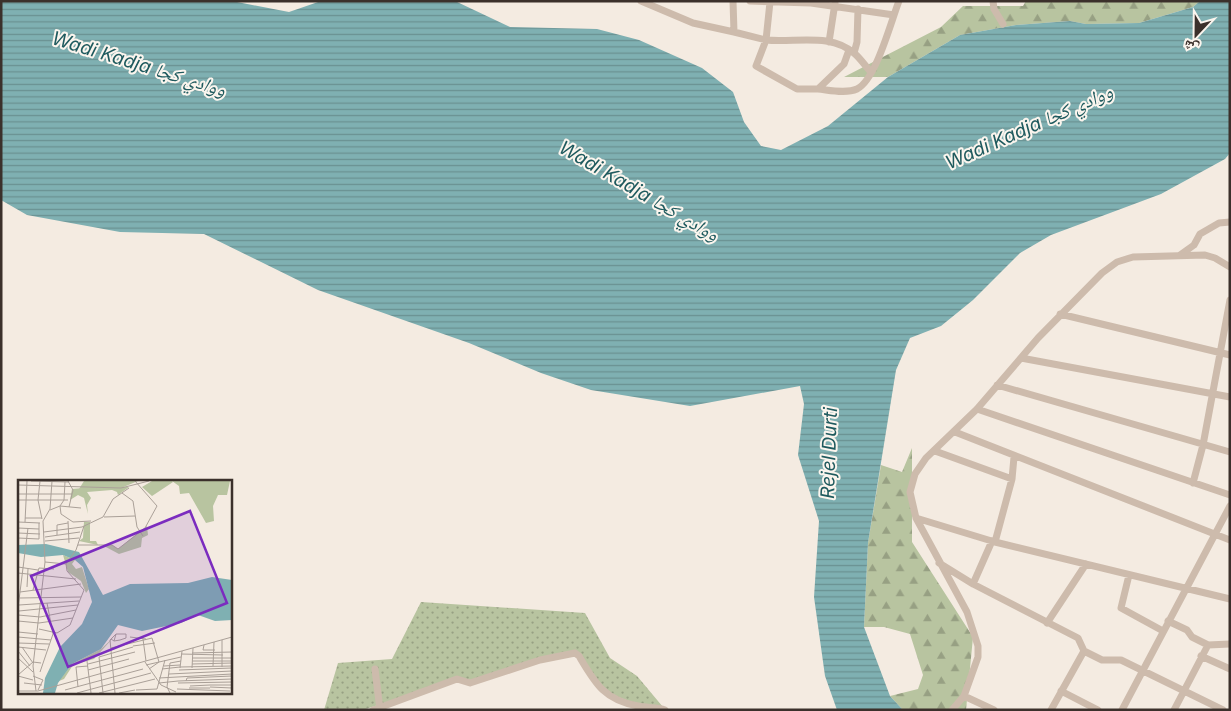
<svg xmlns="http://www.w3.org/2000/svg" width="1231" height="711" font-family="Inter,'Noto Naskh Arabic',sans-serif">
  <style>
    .grass { fill: url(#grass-dots) }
    .forest { fill: url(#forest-firs) }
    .water { fill: url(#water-rules) }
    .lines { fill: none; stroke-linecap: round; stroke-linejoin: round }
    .minor { stroke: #cdbbac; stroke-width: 7 }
    .labels { text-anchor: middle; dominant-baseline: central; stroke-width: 4; stroke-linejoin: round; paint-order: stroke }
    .water-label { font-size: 19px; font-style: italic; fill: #1f5a5e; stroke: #fbf5ee }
    .inset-road { fill: none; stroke: #aaa098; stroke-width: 1 }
    .view { fill: #7b2cbf; fill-opacity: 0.15; stroke: #7b2cbf; stroke-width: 2.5 }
    .inset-edge { fill: none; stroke: #3b302b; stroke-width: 2.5 }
  </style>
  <defs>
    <pattern id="grass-dots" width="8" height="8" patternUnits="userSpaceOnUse" patternTransform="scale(1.25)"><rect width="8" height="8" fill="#b8c4a0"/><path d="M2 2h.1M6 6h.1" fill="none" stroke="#97a083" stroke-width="1.8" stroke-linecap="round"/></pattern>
    <pattern id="forest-firs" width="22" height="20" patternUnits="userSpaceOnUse" patternTransform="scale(1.25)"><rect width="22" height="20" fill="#b8c4a0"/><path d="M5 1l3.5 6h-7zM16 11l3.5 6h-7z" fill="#97a083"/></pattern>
    <pattern id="water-rules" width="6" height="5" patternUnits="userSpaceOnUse" patternTransform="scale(1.25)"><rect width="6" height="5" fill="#7fb0b2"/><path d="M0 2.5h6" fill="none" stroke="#699091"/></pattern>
  </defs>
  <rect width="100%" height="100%" fill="#f4ebe1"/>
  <path class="grass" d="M421,602L585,613L610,658L637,676L663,707L637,704L607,693L575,653L470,682L457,679L363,710H324L338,663L392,659Z"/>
  <path class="forest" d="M1026,1H1200L1193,7L1139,23L1086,24L1070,21L1016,25L960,35L888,77H844L941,27L963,6H1023Z
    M912,448V542L973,637L966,710H903L890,696L918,689L923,675L910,634L884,627H864L868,543L881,465L902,472Z"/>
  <path class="water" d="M1,1H232L289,12L321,1H455L510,27L597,29L639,40L702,68L733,92L744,122L761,146L781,150L828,126L888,77L960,35L1016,25L1070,21L1086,24L1139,23L1193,7L1200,1H1230V153L1225,159L1161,194L1051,235L1020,253L973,300L941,326L910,338L896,370L868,543L864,627L890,696L903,710H837L825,676L814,597L819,521L798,455L804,404L800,386L690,406L591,390L541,373L469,343L318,290L204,234L120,232L27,215L1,200Z"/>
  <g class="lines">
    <path class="minor" d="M641,1L693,23L734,32
      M733,1L734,32L766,40L770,2
      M750,1L811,3L894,15
      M993,1L994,9L1003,24
      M829,42L835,3
      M849,50L844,64L818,89H797L756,66L766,40C795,43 831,32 855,54C861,59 865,66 871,72
      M854,53L857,42L858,9
      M818,89C829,90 846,94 857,89C876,80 891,21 899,1
      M1180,255L1194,245L1200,234L1219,223L1230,222
      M1060,314L1230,355
      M1021,358L1230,397
      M997,385L1230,452
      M977,409L1230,495
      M955,432L1230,540
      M935,451L1012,479
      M1193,483L1203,445L1230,300
      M916,518L995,542L1230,599
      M995,542L1012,479L1014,457
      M939,563L973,584L1078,638L1084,651L1102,660H1121L1223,710
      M1129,575L1121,608L1163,631
      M973,584L992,541
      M1168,621L1187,630L1192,637L1208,645L1230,644
      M1047,623L1086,564
      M1201,656L1230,669
      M375,669L380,710
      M1061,691L1098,710
      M964,696L994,710
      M373,710L457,679L470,683L540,660L575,653L579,656C595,683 604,700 638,706C647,708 657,707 665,710
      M952,710L964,696L978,657V646L967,612L916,518L910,492L915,474L926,458L977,409L1038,338L1102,273L1117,262L1133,257L1205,255L1215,258L1230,267
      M1051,710L1084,651
      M1122,710L1230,506
      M1174,710L1208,645"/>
  </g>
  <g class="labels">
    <g class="water-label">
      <text transform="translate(139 64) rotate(17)">Wadi Kadja ووادي كجا</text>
      <text transform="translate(1029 127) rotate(-24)">Wadi Kadja ووادي كجا</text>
      <text transform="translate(639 191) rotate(30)">Wadi Kadja ووادي كجا</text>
      <text transform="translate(829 453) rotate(-88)">Rejel Durti</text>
    </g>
  </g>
  <g transform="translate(18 480)">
    <rect width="214" height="214" fill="#f4ebe1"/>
    <path d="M154,1H212L209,15H200L195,26L196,41L188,43L171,13L162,14L161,6ZM88,6L111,7L100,15L99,12L94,10L69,12L73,18L69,25L70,34L66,18L60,15L52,20L54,9ZM66,42H72V61H78L80,65L61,61L65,58ZM129,46L130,55L124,58L123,67L101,74L86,66L94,65L100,69Z" fill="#b8c4a0"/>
    <path d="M134,1H154L155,2L134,16L124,7ZM45,75L57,80L54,84L58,89L64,87L71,109L68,113L63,101L50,92ZM96,157L76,179L55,185L46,199L41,201L54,184L83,169Z" fill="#b8c4a0"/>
    <path d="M66,1H120L103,8L61,9Z" fill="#b8c4a0"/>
    <path d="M28,64L61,72L85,115L112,104L170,103L194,97L214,100V140L197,141L180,135L163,143L124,151L100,145L83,169L54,184L40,203L37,213H25L27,198L42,167L64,144L74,122L65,87L57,80L45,75L23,77L0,73V65Z" fill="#7fb0b2"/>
    <path class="inset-road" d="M13,1L51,2M22,1L20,20L24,39M50,1L55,10L51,27M47,2L46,20L42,26L43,34L55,42L73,41M0,5L103,8L131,1M104,13L115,21L119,47L125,56M0,14H54M0,20H50M32,30L42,26L63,28M86,37L117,36M7,38H24M50,41L51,63M0,42L22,43M7,42L9,1M0,48L21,49M26,52L64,47L85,37L95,19L111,8M0,53L22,54M39,55V45L50,43M27,57L62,52M0,58L21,59V43M27,61L61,58M60,65H94L100,69L127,48L139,26L117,1M27,82L48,84M0,87L20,90M0,93L58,99M9,107L10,89M15,110L21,88L36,89M2,112L10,48M2,118L63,117M1,125L61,121M0,128L2,112L63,104M1,131L60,125M0,135L22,137L58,130M0,141L21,143L55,138M21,149L39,153L52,145L66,110L49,91L48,84L58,70L66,46M0,152L20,154M0,157L33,160M112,157L128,159M93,159L96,161L102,160L108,158V154H98L96,161M125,159L128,181M0,163L31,164M186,165L185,170H197M115,166L137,163M0,167L28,170M4,167L15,183M93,168L134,158L141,182L131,189M0,171L12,186M174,173L214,172M163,174L205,175M0,178L15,192M174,178H214M69,181L73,213M174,181H214M127,182L143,205L158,212M70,184L117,172M174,184L214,183M128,185L163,177M146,186L162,185M195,186L196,162M162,187L214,186M204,187V160M162,188L164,171M174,188L175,168M144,189L162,187M70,190L111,179M161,190L214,188M22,192L35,154L29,123M151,194L214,191M0,195L15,182L23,183M0,196L15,200M15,196L25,200L20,210M141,198L214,194M160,201L214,199M168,201L169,198L214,196M6,203L24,205M141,203L160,201M160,203L214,202M192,205H213M172,206L192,205M60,207L58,187L70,186M192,207L214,208M171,208H192M139,209L147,180M159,209L212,211M47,210L125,189M118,210L139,209M0,211H20L214,157M18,211L15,186L27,82L25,41L32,29L34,1M59,213L133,193M81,213L137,199M85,213L81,177L115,167M97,213L92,160L98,154M101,213L117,210M152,213L149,207L152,183L163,181"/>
    <path class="view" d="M172,31L209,123L50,187L13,96Z"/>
    <rect width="214" height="214" class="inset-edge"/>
  </g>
  <rect width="1231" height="711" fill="none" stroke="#3b302b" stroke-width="5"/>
  <g transform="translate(1196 35) rotate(202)" stroke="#fbf5ee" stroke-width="4" paint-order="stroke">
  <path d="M0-4L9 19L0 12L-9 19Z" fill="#3b302b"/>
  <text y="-8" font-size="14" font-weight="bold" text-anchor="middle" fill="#3b302b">ش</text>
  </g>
</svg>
